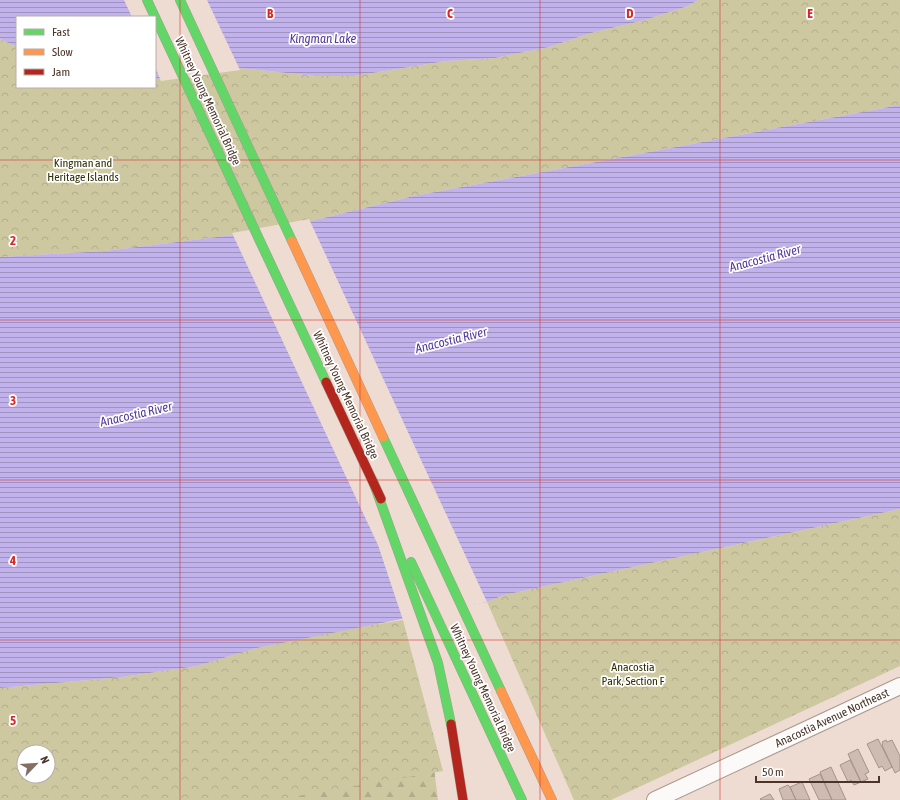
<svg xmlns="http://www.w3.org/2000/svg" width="900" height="800" font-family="'Asap Condensed',sans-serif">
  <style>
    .forest { fill: url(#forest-firs) }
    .park { fill: url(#park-crowns); fill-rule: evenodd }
    .water { fill: url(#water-rules) }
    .pier { fill: #eedcd2 }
    .building { fill: #cebcb3; stroke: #a5938a }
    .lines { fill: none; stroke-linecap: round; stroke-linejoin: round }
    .street-casing { stroke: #aa998f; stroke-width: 18 }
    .fast-casing { stroke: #aa998f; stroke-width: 10 }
    .slow-casing { stroke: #aa998f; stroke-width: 10 }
    .jam-casing { stroke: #aa998f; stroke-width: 10 }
    .street { stroke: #fcfaf8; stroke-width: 16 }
    .fast { stroke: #63d668; stroke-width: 9 }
    .slow { stroke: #ff974d; stroke-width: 9 }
    .jam { stroke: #b3261e; stroke-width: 9 }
    .grid { fill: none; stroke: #d62828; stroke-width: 1; stroke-opacity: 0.55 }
    .labels { text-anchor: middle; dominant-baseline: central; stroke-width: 3.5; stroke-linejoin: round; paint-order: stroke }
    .street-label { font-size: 12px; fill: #4b352a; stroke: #fff }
    .park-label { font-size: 12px; fill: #2f2f04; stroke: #fff }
    .water-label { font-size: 13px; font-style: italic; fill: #543a9c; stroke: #fff }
    .grid-label { font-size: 13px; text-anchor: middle; font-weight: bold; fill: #d62828; stroke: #fff; stroke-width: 3.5; stroke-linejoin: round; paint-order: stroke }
  </style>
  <defs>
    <pattern id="forest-firs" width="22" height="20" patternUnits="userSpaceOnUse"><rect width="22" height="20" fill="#cec8a1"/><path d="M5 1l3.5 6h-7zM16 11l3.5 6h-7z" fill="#b2ac8b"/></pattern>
    <pattern id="park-crowns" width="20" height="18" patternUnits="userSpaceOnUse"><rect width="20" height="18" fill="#cec8a1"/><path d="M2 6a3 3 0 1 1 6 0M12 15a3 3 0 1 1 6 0" fill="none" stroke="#b2ac8b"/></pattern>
    <pattern id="water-rules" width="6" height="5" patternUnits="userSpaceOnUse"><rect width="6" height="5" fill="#c1b2eb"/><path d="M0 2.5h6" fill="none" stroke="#9f92bf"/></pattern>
  </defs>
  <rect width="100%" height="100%" fill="#eedcd2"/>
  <path class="forest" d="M430,736L438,800H247Z"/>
  <path class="park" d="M698,0H900V105L414,196L311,221L233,235L105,251L0,257V39L17,47V87H155V79L239,68L315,76H354L446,61L495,58L549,47L591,33L645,20L688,6Z
    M900,509V666L611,800H574L487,602L504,595Z
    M403,620L443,771L275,800H0V688L122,677L197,666L257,648L336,631ZM24,752H48V776H24Z"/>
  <path class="water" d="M0,0H698L688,6L645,20L591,33L549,47L495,58L446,61L354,76H315L239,68L155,79V17H17V47L0,39Z
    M900,105V509L504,595L487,602L257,648L197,666L122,677L0,688V257L105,251L233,235L311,221L414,196Z"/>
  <path class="pier" d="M124,0H207L240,70L161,81L155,67V17H132Z
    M309,219L487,602L403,620L378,545L232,233Z"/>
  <path class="building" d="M878,739L892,767L885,771L882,766L879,768L867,744Z
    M886,740L887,742L892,740L900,756V770L895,773L882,745L883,744L882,742Z
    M858,749L869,772L865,774L868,779L861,782L848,754Z
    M850,760L861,782L854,785L851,780L848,782L840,765Z
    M831,767L846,800H832L820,772Z
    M820,774L832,800H819L809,779Z
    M802,782L810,800H796L790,787Z
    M788,785L790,787L796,800H783L779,789Z
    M770,794L774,800H761L760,799Z"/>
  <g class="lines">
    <g class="street-casing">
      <path id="street" d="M655,800L900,686"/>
    </g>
    <g class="fast-casing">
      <path id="fast" d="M147,0L326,382
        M180,0L292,241
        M383,437L501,691
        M373,481L438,663L451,724
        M411,562L522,800"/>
    </g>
    <g class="slow-casing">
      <path id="slow" d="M292,241L383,437
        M501,691L552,800"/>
    </g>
    <g class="jam-casing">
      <path id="jam" d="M326,382L381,499
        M451,724L463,800"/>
    </g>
    <use href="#street" class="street"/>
    <use href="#fast" class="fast"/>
    <use href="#slow" class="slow"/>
    <use href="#jam" class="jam"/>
  </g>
  <path class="grid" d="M180,0V800M360,0V800M540,0V800M720,0V800M0,160H900M0,320H900M0,480H900M0,640H900"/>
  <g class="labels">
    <g class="street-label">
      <text transform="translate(208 101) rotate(65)">Whitney Young Memorial Bridge</text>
      <text transform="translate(346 395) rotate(65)">Whitney Young Memorial Bridge</text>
      <text transform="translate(483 688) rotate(65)">Whitney Young Memorial Bridge</text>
      <text transform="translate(832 718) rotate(-25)">Anacostia Avenue Northeast</text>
    </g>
    <g class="park-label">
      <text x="83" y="163">Kingman and<tspan x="83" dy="14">Heritage Islands</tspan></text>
      <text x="633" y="667">Anacostia<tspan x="633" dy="14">Park, Section F</tspan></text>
    </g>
    <g class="water-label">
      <text x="323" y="38">Kingman Lake</text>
      <text transform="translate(765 258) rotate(-15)">Anacostia River</text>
      <text transform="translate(451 340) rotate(-14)">Anacostia River</text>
      <text transform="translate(136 414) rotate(-13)">Anacostia River</text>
    </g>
  </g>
  <g class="grid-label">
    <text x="270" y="18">B</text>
    <text x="450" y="18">C</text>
    <text x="630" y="18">D</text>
    <text x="810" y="18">E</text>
    <text x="13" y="245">2</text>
    <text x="13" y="405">3</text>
    <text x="13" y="565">4</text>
    <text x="13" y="725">5</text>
  </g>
  <rect x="16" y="16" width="140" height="72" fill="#ffffff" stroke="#b7aeaa"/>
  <rect x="24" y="29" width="20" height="6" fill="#63d668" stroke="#b7aeaa"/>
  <text x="52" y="36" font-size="12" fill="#4b352a">Fast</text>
  <rect x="24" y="49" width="20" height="6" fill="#ff974d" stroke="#b7aeaa"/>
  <text x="52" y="56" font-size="12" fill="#4b352a">Slow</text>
  <rect x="24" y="69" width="20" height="6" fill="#b3261e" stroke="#b7aeaa"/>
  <text x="52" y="76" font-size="12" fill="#4b352a">Jam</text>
  <g transform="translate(36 764) rotate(65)"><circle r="19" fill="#ffffff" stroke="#b7aeaa"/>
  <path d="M0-3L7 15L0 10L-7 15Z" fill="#846f65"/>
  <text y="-6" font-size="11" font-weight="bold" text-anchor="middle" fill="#4b352a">N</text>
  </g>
  <path d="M756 776v6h123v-6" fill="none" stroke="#4b352a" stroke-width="2"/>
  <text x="762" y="776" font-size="12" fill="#4b352a" stroke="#ffffff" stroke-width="3" paint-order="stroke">50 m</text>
</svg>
